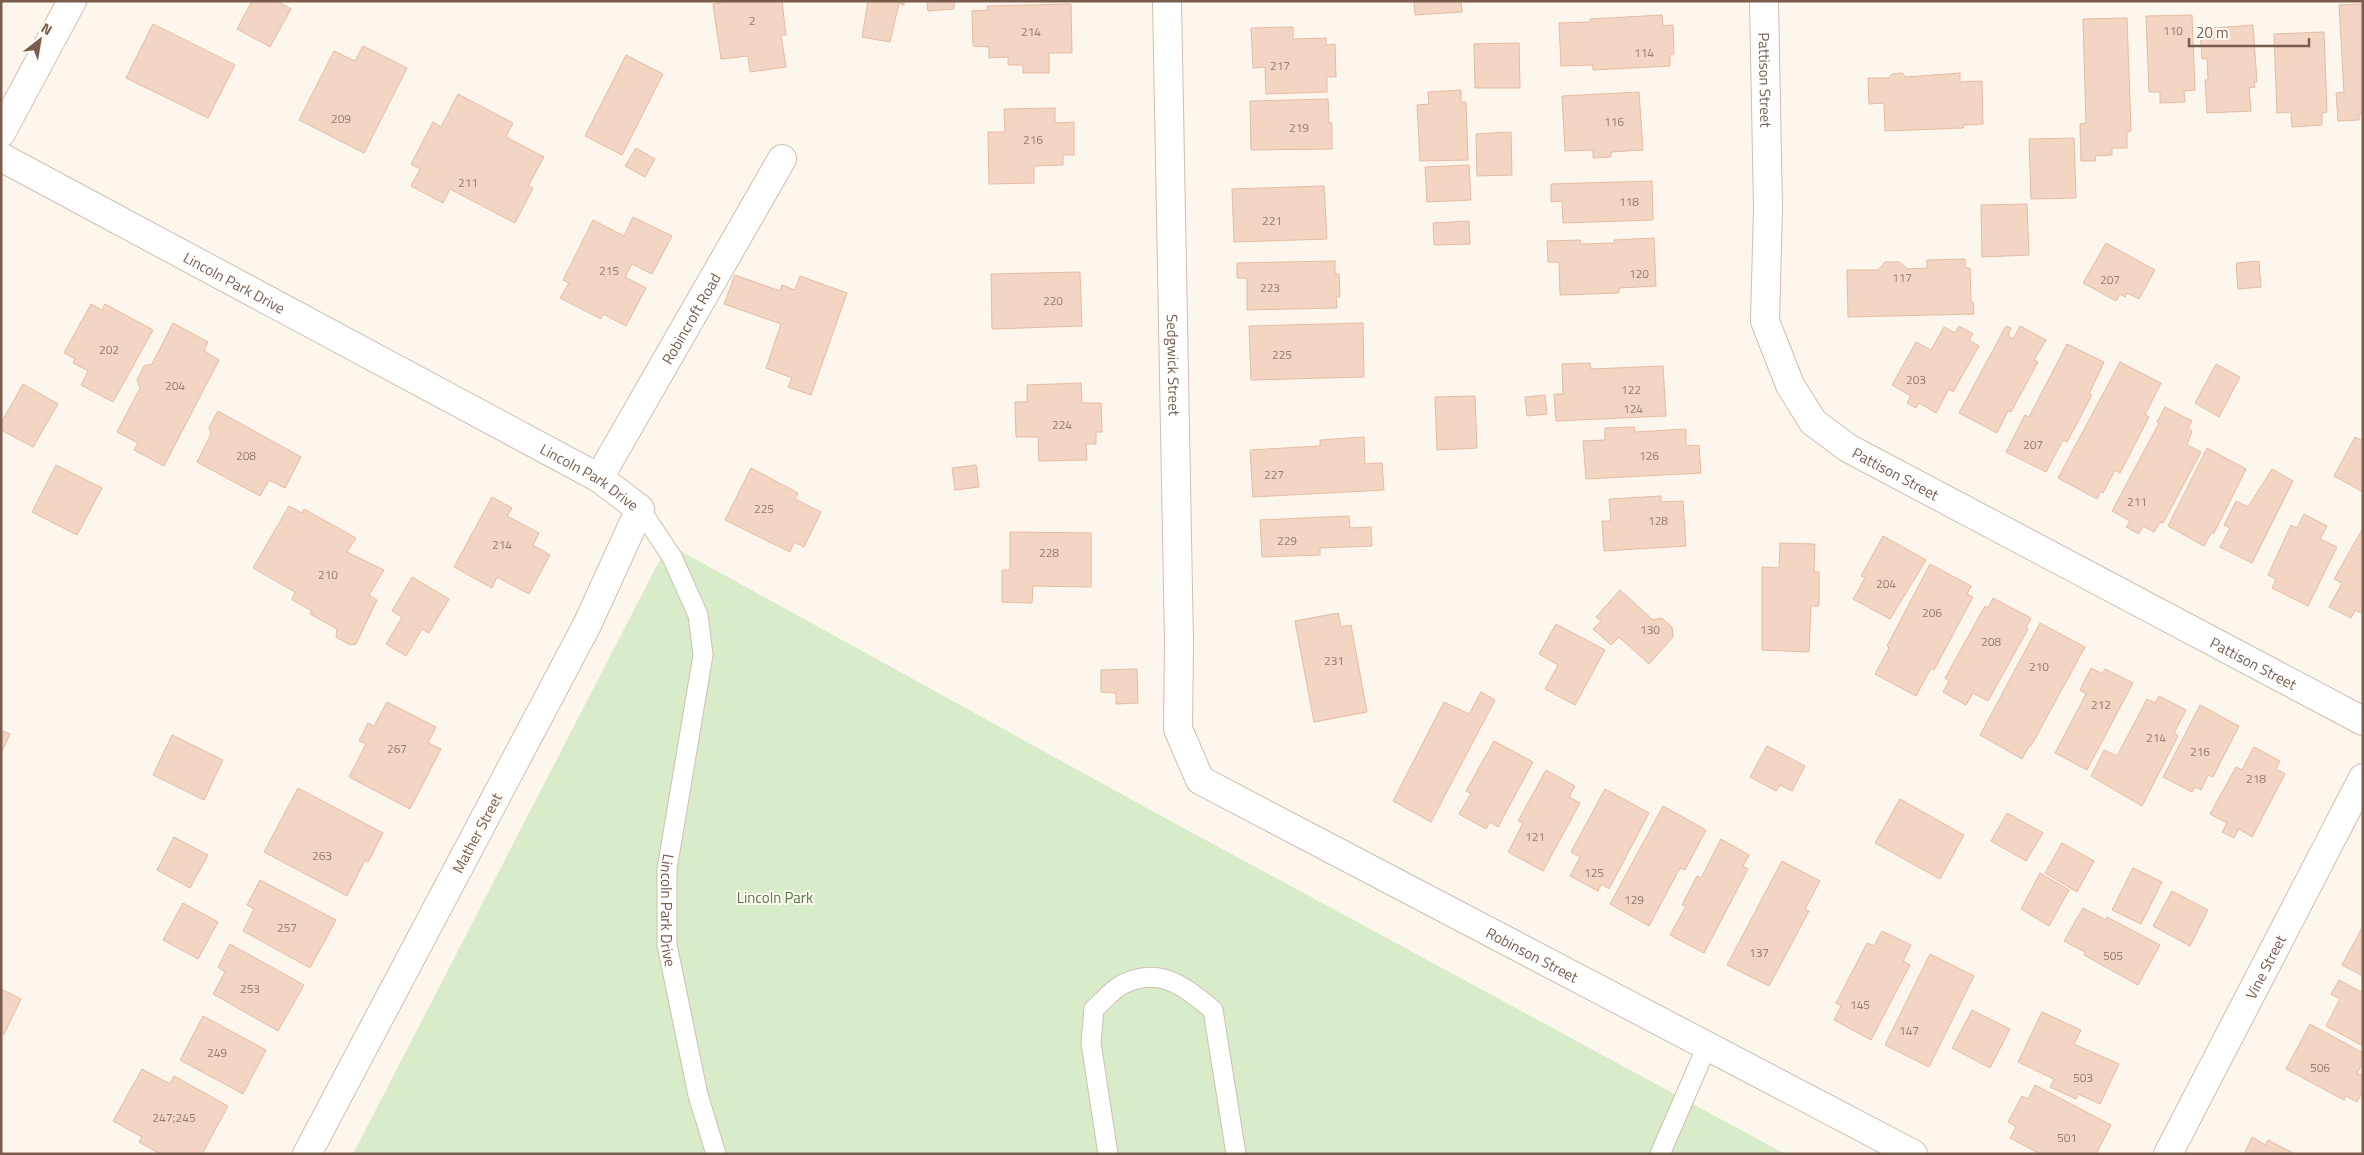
<svg xmlns="http://www.w3.org/2000/svg" width="2364" height="1155" font-family="'Titillium Web',sans-serif">
  <style>
    .green { fill: #d8ecc9 }
    .building { fill: #f3d5c3; stroke: #e6bba3 }
    .lines { fill: none; stroke-linecap: round; stroke-linejoin: round }
    .lane-casing { stroke: #d1beb0; stroke-width: 21 }
    .street-casing { stroke: #d1beb0; stroke-width: 30 }
    .lane { stroke: #fff; stroke-width: 19 }
    .street { stroke: #fff; stroke-width: 28 }
    .labels { text-anchor: middle; dominant-baseline: central; stroke-width: 4; stroke-linejoin: round; paint-order: stroke }
    .number-label { font-size: 12px; fill: #987a6a }
    .street-label { font-size: 15px; fill: #7a5c4d; stroke: #fffaf3 }
    .park-label { font-size: 15px; fill: #537a41; stroke: #fffaf3 }
  </style>
  <rect width="100%" height="100%" fill="#fdf6ec"/>
  <path class="green" d="M668,544L1154,812L1785,1154H353Z"/>
  <path class="building" d="M252,1H277L291,9L270,47L237,29Z
    M728,1H782L786,35H781L786,67L750,72L748,56L721,59L713,4Z
    M868,1H904V5L899,3L890,42L862,37Z
    M927,1H954V9L928,11Z
    M1414,1H1461L1462,12L1415,15Z
    M1071,4L1072,53H1049V73H1023V65H1008V57L989,58V47L973,46L972,11L988,10L987,6Z
    M2363,4V114H2359V120L2338,121L2336,93L2344,92L2339,5Z
    M1662,15L1663,26L1673,25L1674,54H1670V66L1593,70V65L1561,66L1559,23L1590,22V19Z
    M2192,15L2195,90L2184,91L2185,102L2160,103V92H2149L2146,16Z
    M2127,18L2131,131L2127,132V148H2112V155L2095,156L2096,161H2081L2080,124L2086,123L2083,19Z
    M153,24L235,65L208,118L126,78Z
    M2253,25L2257,82H2254L2255,87L2249,88L2251,111L2207,113L2205,80H2208L2207,58L2202,59L2200,29Z
    M1293,27V39L1326,38V45L1335,44L1336,77H1327V92L1266,94L1265,67L1253,68L1251,28Z
    M2324,32L2327,112L2322,113V125L2292,127L2291,112L2277,113L2274,34Z
    M1519,43L1520,88H1475L1474,44Z
    M363,46L407,68L364,153L299,120L334,51L355,61Z
    M626,55L663,74L622,155L585,136Z
    M1902,73L1906,77L1960,73V82L1982,81L1983,124L1964,125L1963,128L1885,131L1884,103L1869,104L1868,78H1889L1892,74Z
    M1461,90V102H1466L1468,160L1420,161L1417,105L1429,104L1428,92Z
    M1639,92L1643,150L1611,152V157L1593,158V150L1565,151L1562,96Z
    M458,94L513,123L506,137L544,157L528,186L533,188L515,223L450,189L443,203L411,186L420,169L411,164L433,122L441,127Z
    M1328,99L1329,123H1332V149L1251,150L1250,101Z
    M1055,108V123L1074,122V155H1063V165L1034,166V183L989,184L988,132H1005L1004,109Z
    M1511,132L1512,175L1477,176L1476,134Z
    M2074,138L2076,198L2031,199L2029,139Z
    M636,148L655,159L645,177L625,166Z
    M1469,165L1471,200L1427,202L1425,167Z
    M1652,181L1653,220L1563,223L1562,201L1551,202V184Z
    M1324,186L1327,239L1234,242L1232,189Z
    M2027,204L2029,255L1982,257L1981,205Z
    M633,217L672,236L652,274L632,264L625,277L646,288L626,326L603,314L601,319L560,298L569,283L563,280L593,220L624,236Z
    M1469,221L1470,244L1434,245L1433,223Z
    M1654,238L1656,286L1619,288V293L1560,295L1559,262H1548L1547,241L1580,240L1581,244L1614,243V240Z
    M2106,243L2155,270L2139,299L2127,293L2125,297L2120,294L2116,301L2083,283Z
    M1965,259V268H1970L1971,302H1973L1974,314L1848,317L1847,270H1878L1885,262H1899L1908,269L1927,268V260Z
    M1335,261V274H1339L1340,297H1336L1337,308L1247,310V278H1237V263Z
    M2259,261L2261,287L2238,289L2236,263Z
    M1080,272L1082,326L992,329L991,274Z
    M735,275L780,291L782,285L795,290L800,276L847,293L811,395L788,387L792,378L766,368L781,324L724,304Z
    M91,304L102,310L105,304L153,330L113,402L81,385L88,371L73,363L75,359L64,353Z
    M173,323L208,342L204,351L219,360L164,466L134,450L138,443L117,432L140,388L137,380L144,366L152,364Z
    M1363,323L1364,377L1251,380L1249,326Z
    M1959,326L1973,334L1969,340L1979,346L1953,392L1949,389L1936,413L1919,403L1916,408L1907,403L1911,396L1892,385L1916,342L1931,350L1944,327L1955,333Z
    M2006,326L2011,328L2008,335L2013,339L2020,326L2046,340L2034,360L2038,362L2011,412L2008,411L1997,433L1959,413Z
    M2067,344L2104,362L2089,394L2092,395L2067,442L2063,440L2046,472L2006,452L2025,415L2029,417Z
    M2120,362L2161,383L2145,415L2149,417L2120,473L2115,470L2103,493L2101,491L2097,499L2058,478Z
    M1590,363L1591,369L1663,366L1666,416L1556,421L1554,394H1563L1562,364Z
    M2216,364L2240,377L2219,417L2195,403Z
    M1081,383L1082,403H1101L1102,432H1096V444H1086L1087,460L1039,461L1038,437H1016L1015,402H1027V385Z
    M23,384L58,404L33,447L1,430V423Z
    M1545,395L1547,414L1527,416L1525,397Z
    M1475,396L1477,448L1437,450L1435,397Z
    M2165,407L2192,421L2188,428L2192,431L2187,445L2201,452L2163,523L2160,522L2154,532L2143,526L2139,534L2126,527L2130,521L2112,511L2159,423L2157,422Z
    M218,411L301,457L285,488L269,480L260,496L197,462L211,434L209,427Z
    M1634,427L1635,432L1686,429V446L1699,445L1701,473L1586,479L1583,441L1605,440V428Z
    M1364,437L1365,464L1382,463L1384,490L1253,497L1250,450L1320,446V440Z
    M2355,437L2363,441V492L2334,476Z
    M2207,448L2246,469L2214,533H2211L2204,546L2168,526Z
    M56,465L102,488L77,535L32,512Z
    M976,465L979,487L955,490L952,468Z
    M751,468L798,493L795,499L821,512L804,547L794,542L790,552L725,520Z
    M2272,469L2293,481L2252,563L2220,547L2230,528L2224,525L2236,501L2248,507Z
    M1661,496V502L1683,501L1686,546L1604,551L1602,521H1611L1609,499Z
    M492,497L512,508L507,516L539,533L533,545L550,555L529,594L497,577L492,588L454,567Z
    M289,506L302,513L304,509L356,538L347,552L384,570L369,595L377,600L356,644L350,645L336,637L337,629L310,614L312,611L292,600L295,592L253,568Z
    M2304,514L2327,526L2320,539L2337,547L2308,606L2272,588L2276,579L2268,575L2291,525L2297,528Z
    M1349,516L1350,528L1371,527L1372,546L1320,548V555L1262,557L1260,520Z
    M2363,528V614L2355,610L2351,618L2329,607L2342,583L2334,579Z
    M1010,532L1091,533V587L1033,586L1032,603L1002,602V570H1010Z
    M1883,536L1926,560L1890,619L1853,599L1865,578L1861,576Z
    M1780,543L1815,544L1814,572H1819V606H1811L1809,652L1762,650V567L1779,568Z
    M1930,564L1971,586L1967,594L1973,597L1934,670L1931,668L1916,696L1875,674L1889,648L1887,646Z
    M412,577L449,599L429,633L422,629L406,656L386,644L402,617L392,611Z
    M1620,590L1653,620L1662,618L1672,627L1673,637L1649,664L1619,637L1611,645L1593,629L1601,621L1596,617Z
    M1993,598L2031,618L2026,628L2028,629L1988,701L1973,693L1966,705L1943,692L1949,681L1945,678L1985,606L1988,608Z
    M1338,613L1341,627L1351,625L1367,712L1314,722L1295,621Z
    M2040,623L2085,647L2031,746L2030,745L2022,759L1980,735Z
    M1556,624L1605,650L1575,705L1545,689L1558,665L1539,654Z
    M2091,668L2102,674L2105,669L2133,683L2087,770L2055,753L2086,694L2080,690Z
    M1137,669L1138,703L1116,704V693L1101,692V670Z
    M1481,692L1495,700L1431,822L1393,801L1444,702L1469,714Z
    M2159,696L2186,710L2174,733L2178,736L2142,806L2091,776L2104,750L2117,756L2147,699L2155,703Z
    M387,702L436,727L428,743L441,749L410,809L349,777L366,744L359,741L368,723L374,726Z
    M2200,705L2239,726L2213,777L2208,775L2201,790L2195,787L2192,792L2163,777Z
    M1,730L10,734L2,751H1Z
    M172,735L223,760L204,800L153,775Z
    M1494,741L1533,762L1498,827L1490,822L1486,829L1459,814L1471,793L1466,791Z
    M1767,746L1805,766L1792,791L1780,785L1776,791L1750,777Z
    M2254,747L2280,761L2276,769L2285,774L2252,837L2239,829L2234,838L2222,832L2227,823L2210,814L2236,767L2242,770Z
    M1546,770L1575,786L1569,797L1580,803L1543,871L1508,852L1523,823L1518,821Z
    M298,788L383,833L368,862L365,860L347,896L264,852Z
    M1605,789L1649,813L1609,889L1601,884L1598,891L1570,876L1580,857L1571,852Z
    M1900,799L1964,835L1940,879L1875,843Z
    M1663,806L1706,830L1685,870L1680,868L1649,926L1610,904Z
    M2007,813L2043,833L2026,861L1991,841Z
    M174,837L208,855L190,888L157,870Z
    M1721,839L1749,855L1743,866L1748,869L1704,953L1670,935L1686,906L1682,905L1697,876L1701,878Z
    M2062,843L2094,861L2077,892L2045,873Z
    M1782,861L1820,881L1805,909L1809,911L1769,986L1727,965Z
    M2133,868L2162,882L2141,924L2112,910Z
    M2040,873L2069,890L2049,926L2021,909Z
    M260,880L336,920L310,968L243,931L254,909L247,905Z
    M2172,891L2208,910L2190,946L2153,926Z
    M183,903L218,922L198,959L163,940Z
    M2083,908L2106,920L2107,917L2160,945L2138,985L2084,955L2085,952L2064,941Z
    M2363,926V976L2342,965Z
    M1882,931L1911,945L1903,961L1910,965L1871,1040L1834,1020L1841,1006L1836,1003L1867,943L1874,946Z
    M230,944L304,985L278,1031L213,994L225,972L218,967Z
    M1930,954L1974,976L1929,1067L1885,1045Z
    M2339,980L2363,993V1046L2326,1026L2340,999L2331,994Z
    M1,989L21,999L4,1034L1,1033Z
    M1972,1010L2010,1029L1990,1068L1952,1048Z
    M2042,1012L2081,1030L2074,1044L2119,1064L2100,1104L2078,1094L2076,1099L2050,1087L2054,1079L2018,1062Z
    M203,1016L266,1050L243,1094L180,1060Z
    M2310,1024L2363,1053V1063L2357,1073L2363,1076V1091L2357,1102L2346,1096L2344,1100L2286,1069Z
    M142,1069L170,1084L174,1076L228,1106L202,1154H160L139,1142L142,1137L113,1121Z
    M2035,1085L2111,1125L2096,1154H2040L2010,1138L2016,1127L2008,1122L2022,1096L2028,1099Z
    M2252,1137L2265,1145L2268,1140L2295,1154H2244Z"/>
  <g class="lines">
    <g class="lane-casing">
      <g id="lane">
        <path id="s1" d="M640,509L672,557L698,615L703,655L667,869V945L698,1095L716,1154"/>
        <path d="M1108,1154L1091,1043L1094,1009C1102,1002 1113,989 1123,984C1162,966 1184,987 1213,1010L1236,1154"/>
        <path d="M1660,1154L1707,1046"/>
      </g>
    </g>
    <g class="street-casing">
      <g id="street">
        <path id="s2" d="M1167,1L1179,643L1178,729L1200,780L1913,1154"/>
        <path id="s3" d="M1764,1L1768,208L1765,321L1790,385L1813,422L1848,448L2363,721"/>
        <path d="M1,133L72,1"/>
        <path id="s4" d="M1,157L599,478L640,509L587,625L307,1154"/>
        <path id="s5" d="M599,478L782,159"/>
        <path id="s6" d="M2168,1154L2363,778"/>
      </g>
    </g>
    <use href="#lane" class="lane"/>
    <use href="#street" class="street"/>
  </g>
  <g class="labels">
    <g class="number-label">
      <text x="752" y="20">2</text>
      <text x="2173" y="30">110</text>
      <text x="1031" y="31">214</text>
      <text x="1644" y="52">114</text>
      <text x="1280" y="65">217</text>
      <text x="341" y="118">209</text>
      <text x="1614" y="121">116</text>
      <text x="1299" y="127">219</text>
      <text x="1033" y="139">216</text>
      <text x="468" y="182">211</text>
      <text x="1629" y="201">118</text>
      <text x="1272" y="220">221</text>
      <text x="609" y="270">215</text>
      <text x="1639" y="273">120</text>
      <text x="1902" y="277">117</text>
      <text x="2110" y="279">207</text>
      <text x="1270" y="287">223</text>
      <text x="1053" y="300">220</text>
      <text x="109" y="349">202</text>
      <text x="1282" y="354">225</text>
      <text x="1916" y="379">203</text>
      <text x="175" y="385">204</text>
      <text x="1631" y="389">122</text>
      <text x="1633" y="408">124</text>
      <text x="1062" y="424">224</text>
      <text x="2033" y="444">207</text>
      <text x="246" y="455">208</text>
      <text x="1649" y="455">126</text>
      <text x="1274" y="474">227</text>
      <text x="2137" y="501">211</text>
      <text x="764" y="508">225</text>
      <text x="1658" y="520">128</text>
      <text x="1287" y="540">229</text>
      <text x="502" y="544">214</text>
      <text x="1049" y="552">228</text>
      <text x="328" y="574">210</text>
      <text x="1886" y="583">204</text>
      <text x="1932" y="612">206</text>
      <text x="1650" y="629">130</text>
      <text x="1991" y="641">208</text>
      <text x="1334" y="660">231</text>
      <text x="2039" y="666">210</text>
      <text x="2101" y="704">212</text>
      <text x="2156" y="737">214</text>
      <text x="397" y="748">267</text>
      <text x="2200" y="751">216</text>
      <text x="2256" y="778">218</text>
      <text x="1535" y="836">121</text>
      <text x="322" y="855">263</text>
      <text x="1594" y="872">125</text>
      <text x="1634" y="899">129</text>
      <text x="287" y="927">257</text>
      <text x="1759" y="952">137</text>
      <text x="2113" y="955">505</text>
      <text x="250" y="988">253</text>
      <text x="1860" y="1004">145</text>
      <text x="1909" y="1030">147</text>
      <text x="217" y="1052">249</text>
      <text x="2320" y="1067">506</text>
      <text x="2083" y="1077">503</text>
      <text x="174" y="1117">247;245</text>
      <text x="2067" y="1137">501</text>
    </g>
    <g class="street-label">
      <text stroke="none"><textPath href="#s3" startOffset="79">Pattison Street</textPath></text>
      <text stroke="none"><textPath href="#s4" startOffset="265">Lincoln Park Drive</textPath></text>
      <text stroke="none"><textPath href="#s5" startOffset="184">Robincroft Road</textPath></text>
      <text stroke="none"><textPath href="#s2" startOffset="364">Sedgwick Street</textPath></text>
      <text stroke="none"><textPath href="#s3" startOffset="530">Pattison Street</textPath></text>
      <text stroke="none"><textPath href="#s4" startOffset="670">Lincoln Park Drive</textPath></text>
      <text stroke="none"><textPath href="#s3" startOffset="935">Pattison Street</textPath></text>
      <text transform="translate(477 833) rotate(-62)">Mather Street</text>
      <text stroke="none"><textPath href="#s1" startOffset="420">Lincoln Park Drive</textPath></text>
      <text stroke="none"><textPath href="#s2" startOffset="1159">Robinson Street</textPath></text>
      <text stroke="none"><textPath href="#s6" startOffset="211">Vine Street</textPath></text>
    </g>
    <g class="park-label">
      <text x="775" y="897">Lincoln Park</text>
    </g>
  </g>
  <rect width="2364" height="1155" fill="none" stroke="#7a5c4d" stroke-width="5"/>
  <g transform="translate(40 40) rotate(31)" stroke="#fffaf3" stroke-width="4" paint-order="stroke">
  <path d="M0-4L9 19L0 12L-9 19Z" fill="#7a5c4d"/>
  <text y="-8" font-size="14" font-weight="bold" text-anchor="middle" fill="#7a5c4d">N</text>
  </g>
  <path d="M2189 38v8h120v-8" fill="none" stroke="#7a5c4d" stroke-width="2.5"/>
  <text x="2196" y="38" font-size="15" fill="#7a5c4d" stroke="#fffaf3" stroke-width="4" paint-order="stroke">20 m</text>
</svg>
